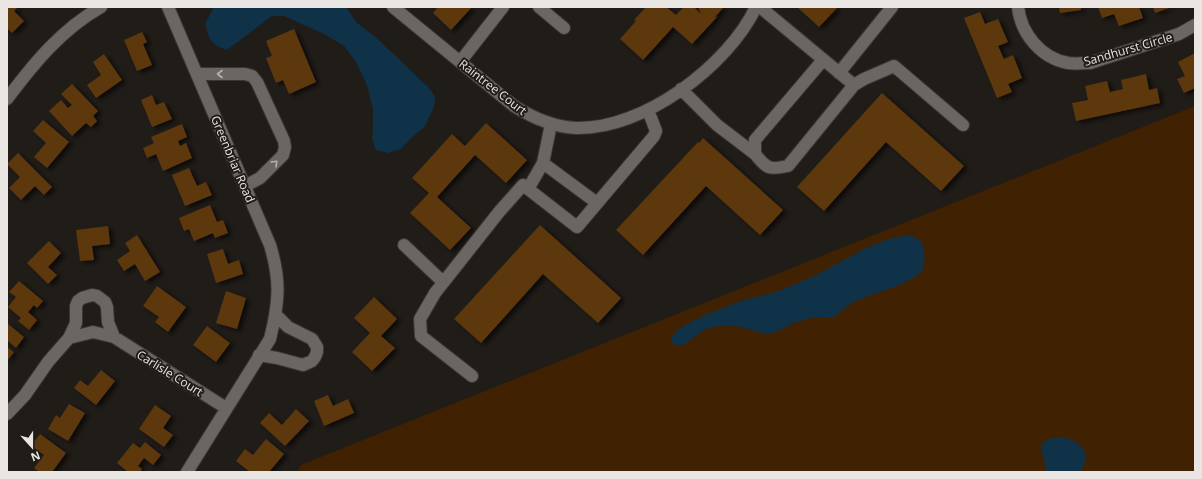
<svg xmlns="http://www.w3.org/2000/svg" width="1202" height="479" font-family="'Open Sans',sans-serif">
  <style>
    .green { fill: #402202 }
    .water { fill: #0f3248 }
    .building { fill: #5d3711; filter: url(#shadow) }
    .lines { fill: none; stroke-linecap: round; stroke-linejoin: round }
    .minor-casing { stroke: #3b3735; stroke-width: 14 }
    .minor { stroke: #6b6662; stroke-width: 12 }
    .oneway { stroke: #b6b2af }
    .labels { text-anchor: middle; dominant-baseline: central; stroke-width: 4; stroke-linejoin: round; paint-order: stroke }
    .street-label { font-size: 12px; fill: #e8e5e2; stroke: #201c18 }
  </style>
  <defs>
    <filter id="shadow"><feDropShadow dx="4" dy="2.5" stdDeviation="2" flood-color="#0009"/></filter>
  </defs>
  <rect width="100%" height="100%" fill="#201c18"/>
  <path class="green" d="M1195,106V472H297L301,465Z"/>
  <path class="water" d="M214,7H346L356,22L379,40L430,89L435,97L434,107L425,126L412,137L401,149L388,153L376,150L372,138L373,130V109L367,85L356,62L344,46L324,34L284,16H272L227,50C211,44 210,42 205,24Z
    M906,235C916,237 923,239 924,251C925,258 925,266 921,272C919,275 915,277 911,279C893,290 871,293 852,303C845,306 839,315 833,317C829,319 825,317 821,317C814,317 806,319 800,321C790,323 782,331 772,333C762,335 747,328 736,326C731,325 717,326 712,327C701,329 687,346 678,346C675,345 674,344 672,343V336L678,329L705,315L744,300L776,292L812,277L868,247L889,239Z
    M1057,437C1068,436 1084,444 1086,456C1086,461 1083,467 1081,472H1045C1047,454 1030,443 1057,437Z"/>
  <path class="building" d="M7,7H18L14,11L24,21L12,33L7,28Z
    M438,7H472L451,30L433,13Z
    M646,7H666L676,15L684,7H694L701,14L698,7H724L714,18L718,16L692,44L673,27L643,60L620,39L636,21L634,20Z
    M797,7H838L819,27Z
    M1059,7H1081V10L1060,13Z
    M1098,7H1139L1143,18L1119,26L1114,14L1102,18Z
    M1153,7H1172L1155,13Z
    M980,12L985,24L998,19L1008,42L998,46L1004,59L1013,55L1022,78L1008,84L1012,92L997,98L964,18Z
    M294,29L316,82L289,94L283,80L276,83L266,58L272,56L266,41Z
    M142,32L147,42L143,44L152,65L137,71L124,40Z
    M1195,53V88L1184,93L1177,79L1185,76L1178,62Z
    M104,54L122,80L96,98L87,85L101,75L93,62Z
    M1146,74L1149,90L1157,88L1160,103L1076,121L1072,103L1088,100L1085,86L1107,81L1110,92L1123,89L1121,80Z
    M72,84L98,111L93,116L97,121L91,127L86,123L72,136L49,111L61,100L68,108L72,105L61,94Z
    M882,93L964,166L941,191L886,142L824,211L797,187Z
    M152,95L156,105L164,102L172,119L152,127L141,100Z
    M43,120L69,142L47,168L34,157L46,143L33,131Z
    M486,123L527,160L506,183L475,155L437,197L471,228L450,250L410,213L429,193L412,178L452,134L465,146Z
    M182,124L187,137L178,141L180,146L186,143L192,158L163,171L156,154L147,158L143,148L154,143L151,137Z
    M703,138L783,210L760,235L706,186L643,255L616,230L698,142L699,143Z
    M18,153L52,187L44,195L35,186L21,200L9,188L20,177L7,164Z
    M189,168L197,186L206,182L212,195L185,206L172,175Z
    M210,205L217,222L223,220L228,233L215,238L213,233L194,241L189,229L184,231L179,218Z
    M540,225L621,298L598,323L543,274L481,343L454,319Z
    M108,226L110,244L92,246L94,260L80,261L76,230Z
    M137,235L160,272L145,281L135,264L124,271L117,260L130,251L125,243Z
    M49,241L61,253L48,267L57,275L48,284L27,263Z
    M223,249L228,264L239,260L243,274L216,283L207,254Z
    M19,281L43,301L37,308L34,305L28,312L37,320L29,330L18,321L21,318L8,307L16,297L9,292Z
    M157,286L186,307L168,332L155,322L159,317L143,306Z
    M226,291L246,298L237,329L216,323Z
    M374,297L397,319L381,336L395,348L372,371L352,352L370,333L354,318Z
    M7,323L24,337L16,348L8,341L7,342Z
    M207,326L230,343L216,362L193,345Z
    M7,347L14,352L7,361Z
    M101,370L115,381L96,405L74,388L80,380L88,386Z
    M328,395L333,406L348,399L354,413L324,426L314,401Z
    M69,404L85,413L68,441L48,429L56,415L60,418Z
    M155,405L171,416L163,428L173,435L164,447L139,429Z
    M296,409L309,421L285,446L260,423L269,413L282,425Z
    M40,434L66,453L52,472H39L34,468L44,455L31,446Z
    M266,439L284,454L269,472H250L236,461L245,449L253,455Z
    M145,442L161,455L153,465L144,458L138,466L142,469L140,472H128L117,463L133,443L140,448Z"/>
  <g class="lines">
    <g class="minor-casing">
      <path id="minor" d="M168,7L270,245C281,281 279,303 270,339L187,472
        M393,7L514,106C533,118 553,127 576,128C643,130 728,66 756,7
        M539,7L564,28
        M760,7L854,85L788,166C769,170 767,169 755,154V140L823,60
        M1018,7C1021,34 1041,58 1068,63C1075,64 1082,63 1090,63L1179,34L1195,25
        M460,62L503,7
        M839,73L892,7
        M197,74H245L252,76L257,82L284,141L285,147L283,155L260,178L245,186
        M854,85L864,79L894,66L963,125
        M681,89L717,125L755,154
        M7,99C34,63 62,29 101,7
        M543,163L551,124
        M528,189L543,163L597,203
        M404,245L443,282
        M69,338L76,323V306L78,301L82,298L92,295L97,296L105,302L107,307L108,322L114,337
        M259,355L277,358L303,365L312,361L315,357L317,352V347L312,339L288,327L276,315
        M472,376L421,336L420,319L435,293L499,212L523,185L577,227L654,136L656,131L648,110
        M7,414L25,395L48,362L69,338L93,332L114,337L226,408"/>
    </g>
    <use href="#minor" class="minor"/>
  </g>
  <defs><path id="oneway-chevron" d="M-2-3.5L2.5 0L-2 3.5" fill="none" stroke-width="1.6" stroke-linecap="round" stroke-linejoin="round"/></defs>
  <g class="oneway">
    <use href="#oneway-chevron" transform="translate(220 74) rotate(-180)"/>
    <use href="#oneway-chevron" transform="translate(275 163) rotate(-45)"/>
  </g>
  <g class="labels">
    <g class="street-label">
      <text transform="translate(1128 49) rotate(-16)">Sandhurst Circle</text>
      <text transform="translate(493 87) rotate(38)">Raintree Court</text>
      <text transform="translate(233 159) rotate(67)">Greenbriar Road</text>
      <text transform="translate(170 373) rotate(32)">Carlisle Court</text>
    </g>
  </g>
  <rect width="1202" height="479" fill="none" stroke="#e8e5e2" stroke-width="16"/>
  <g transform="translate(32 447) rotate(159)" stroke="#201c18" stroke-width="3" paint-order="stroke">
  <path d="M0-3L7 15L0 10L-7 15Z" fill="#e8e5e2"/>
  <text y="-6" font-size="11" font-weight="bold" text-anchor="middle" fill="#e8e5e2">N</text>
  </g>
</svg>
